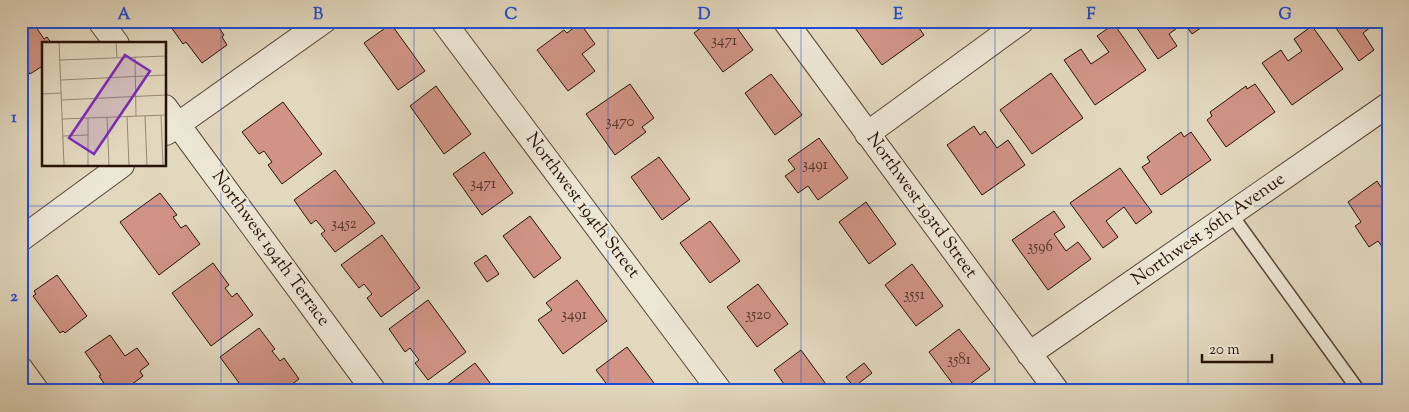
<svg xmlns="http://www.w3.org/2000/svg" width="1409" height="412" font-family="'Sorts Mill Goudy',serif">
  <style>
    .building { fill: #d09385; stroke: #271209 }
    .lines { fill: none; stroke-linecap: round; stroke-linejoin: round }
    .service-casing { stroke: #564436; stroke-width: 15 }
    .minor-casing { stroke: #564436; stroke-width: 26 }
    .service { stroke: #ece6d5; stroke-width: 12 }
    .minor { stroke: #ece6d5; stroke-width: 24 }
    .grid { fill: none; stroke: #1d4ed8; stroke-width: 1; stroke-opacity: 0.55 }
    .labels { text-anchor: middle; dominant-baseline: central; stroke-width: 4.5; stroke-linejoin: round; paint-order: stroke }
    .number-label { font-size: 15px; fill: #513228 }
    .street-label { font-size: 18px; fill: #271209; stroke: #ece6d5 }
    .inset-road { fill: none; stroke: #978976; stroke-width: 1 }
    .view { fill: #7b2cbf; fill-opacity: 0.15; stroke: #7b2cbf; stroke-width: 2.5 }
    .inset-edge { fill: none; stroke: #271209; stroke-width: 2.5 }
    .neatline { fill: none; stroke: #1d4ed8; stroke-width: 2 }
    .grid-label { font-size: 16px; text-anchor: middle; font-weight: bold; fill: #1d4ed8 }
  </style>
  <rect width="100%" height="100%" fill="#e2d8be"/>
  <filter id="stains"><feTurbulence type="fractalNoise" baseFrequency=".004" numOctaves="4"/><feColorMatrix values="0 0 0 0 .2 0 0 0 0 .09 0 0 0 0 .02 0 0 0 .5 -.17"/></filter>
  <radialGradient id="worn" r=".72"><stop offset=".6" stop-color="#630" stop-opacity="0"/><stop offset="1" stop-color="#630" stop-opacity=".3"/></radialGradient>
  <path class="building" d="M32,21L44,39L47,37L52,44H44V65L30,74L21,62V22Z
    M179,21H214L224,35L222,37L227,45L202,63L186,42L183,44L171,27Z
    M732,21L753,50L723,72L694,33L710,21Z
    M850,21H896L900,26L906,21H914L924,35L882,65Z
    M1132,21H1207L1208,23L1192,34L1184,23L1169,34L1177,46L1158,59Z
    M1331,21H1379L1363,33L1374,50L1359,61Z
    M1381,21H1388V31Z
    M580,23L595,44L582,54L595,71L568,91L537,50L564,30L567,33Z
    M391,24L425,71L398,90L364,43Z
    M1114,24L1146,70L1095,105L1064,60L1081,49L1091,64L1109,52L1097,36Z
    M1312,26L1343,69L1292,105L1262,63L1281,50L1288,61L1302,51L1294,39Z
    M1051,73L1083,118L1032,154L1000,110Z
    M771,74L802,115L775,135L745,93Z
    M630,84L654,118L642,127L646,132L615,155L586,114Z
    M1255,84L1275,112L1226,147L1207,120L1212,116L1210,112L1246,86L1247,89Z
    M436,86L471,134L444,154L410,106Z
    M283,102L322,154L282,184L268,165L272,162L264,151L259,154L242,132Z
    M974,126L980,135L985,131L997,148L1008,140L1025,165L982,195L947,145Z
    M1181,132L1184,137L1191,132L1211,160L1161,195L1142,167L1150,162L1147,157Z
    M819,138L848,178L818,200L808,186L798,193L785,176L795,169L788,160Z
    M484,152L513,193L482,215L453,174Z
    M659,157L690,199L662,220L631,177Z
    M1120,168L1152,212L1136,224L1124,207L1106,221L1118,237L1103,248L1070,203Z
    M335,170L375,223L335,252L321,234L325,231L316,220L311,224L294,200Z
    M1377,181L1388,198V255L1378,241L1369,247L1355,226L1361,222L1348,202Z
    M160,193L177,215L173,217L181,228L186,225L200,244L159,275L120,222Z
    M866,202L896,244L869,264L839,222Z
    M1054,211L1065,227L1054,234L1066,251L1078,242L1091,259L1048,290L1012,240Z
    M530,216L561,258L534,278L503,236Z
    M710,221L740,261L710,283L680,243Z
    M382,235L420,288L381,317L367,298L372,294L364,284L359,288L341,265Z
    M486,255L499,274L487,282L474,263Z
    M213,263L229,285L225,288L232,297L237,293L253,315L211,346L172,293Z
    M912,264L943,306L916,326L885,285Z
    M57,275L87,316L65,333L63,331L60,333L33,296L36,294L34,291Z
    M577,280L607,321L563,354L538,320L552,310L546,303Z
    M758,284L788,324L757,347L727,307Z
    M428,300L466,352L428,380L415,363L419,360L410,348L405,352L389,329Z
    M259,328L275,349L272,351L280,361L284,358L299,379L283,391H245L220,357Z
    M959,329L990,369L961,391H958L929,352Z
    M110,335L125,356L137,348L149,364L140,371L143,376L123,391H109L99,376L101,375L85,352Z
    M627,347L657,387L653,391H612L596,370Z
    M801,350L831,391H789L774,370Z
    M475,363L496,391H438Z
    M864,363L872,373L854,387L846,377Z"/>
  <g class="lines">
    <g class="service-casing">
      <path id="service" d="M1231,214L1359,391"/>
    </g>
    <g class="minor-casing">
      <path id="minor" d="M100,21L117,44
        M443,21L720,391
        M785,21L1057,391
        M165,107L374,391
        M166,133L324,21
        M867,134L1022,21
        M21,239L122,165
        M1029,354L1388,105
        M21,369L37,391"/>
    </g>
    <use href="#service" class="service"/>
    <use href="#minor" class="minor"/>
  </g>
  <path class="grid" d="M221,21V391M414,21V391M608,21V391M801,21V391M995,21V391M1188,21V391M21,206H1388"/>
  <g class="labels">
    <g class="number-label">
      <text x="724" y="41">3471</text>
      <text x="620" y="122">3470</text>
      <text x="815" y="165">3491</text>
      <text x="483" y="184">3471</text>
      <text x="344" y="224">3452</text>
      <text x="1040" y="247">3596</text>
      <text x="914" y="295">3551</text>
      <text x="574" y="315">3491</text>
      <text x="758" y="315">3520</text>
      <text x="959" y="360">3581</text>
    </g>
    <g class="street-label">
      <text transform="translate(582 206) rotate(53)">Northwest 194th Street</text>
      <text transform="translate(921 206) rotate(54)">Northwest 193rd Street</text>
      <text transform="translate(1209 230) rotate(-35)">Northwest 36th Avenue</text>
      <text transform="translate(270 249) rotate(54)">Northwest 194th Terrace</text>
    </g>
  </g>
  <g transform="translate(42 42)">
    <rect width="124" height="124" fill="#e2d8be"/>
    <path class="inset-road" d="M17,0L22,123M74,0L75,16M93,15L94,74M18,18L124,14M19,38L124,33M0,52L19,51M19,58L124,53M119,73L121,123M85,74L87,123M103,74L105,123M65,75L67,123M46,76V123M20,77L124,73M21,94L46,93"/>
    <path class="view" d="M83,13L108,29L52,112L27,96Z"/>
    <rect width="124" height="124" class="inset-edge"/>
  </g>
  <rect width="1409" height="412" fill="none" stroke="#e2d8be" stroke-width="55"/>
  <path d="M1202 354v8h70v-8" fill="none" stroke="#271209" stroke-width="2.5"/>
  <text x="1209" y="354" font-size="15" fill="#271209" stroke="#ece6d5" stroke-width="4" paint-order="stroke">20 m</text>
  <rect x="28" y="28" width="1354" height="356" class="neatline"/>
  <g class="grid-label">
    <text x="124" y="19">A</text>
    <text x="318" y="19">B</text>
    <text x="511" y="19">C</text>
    <text x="704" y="19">D</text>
    <text x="898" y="19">E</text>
    <text x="1091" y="19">F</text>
    <text x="1285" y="19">G</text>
    <text x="14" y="122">1</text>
    <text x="14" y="301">2</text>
  </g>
  <rect width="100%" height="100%" filter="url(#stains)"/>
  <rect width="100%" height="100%" fill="url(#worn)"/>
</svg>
